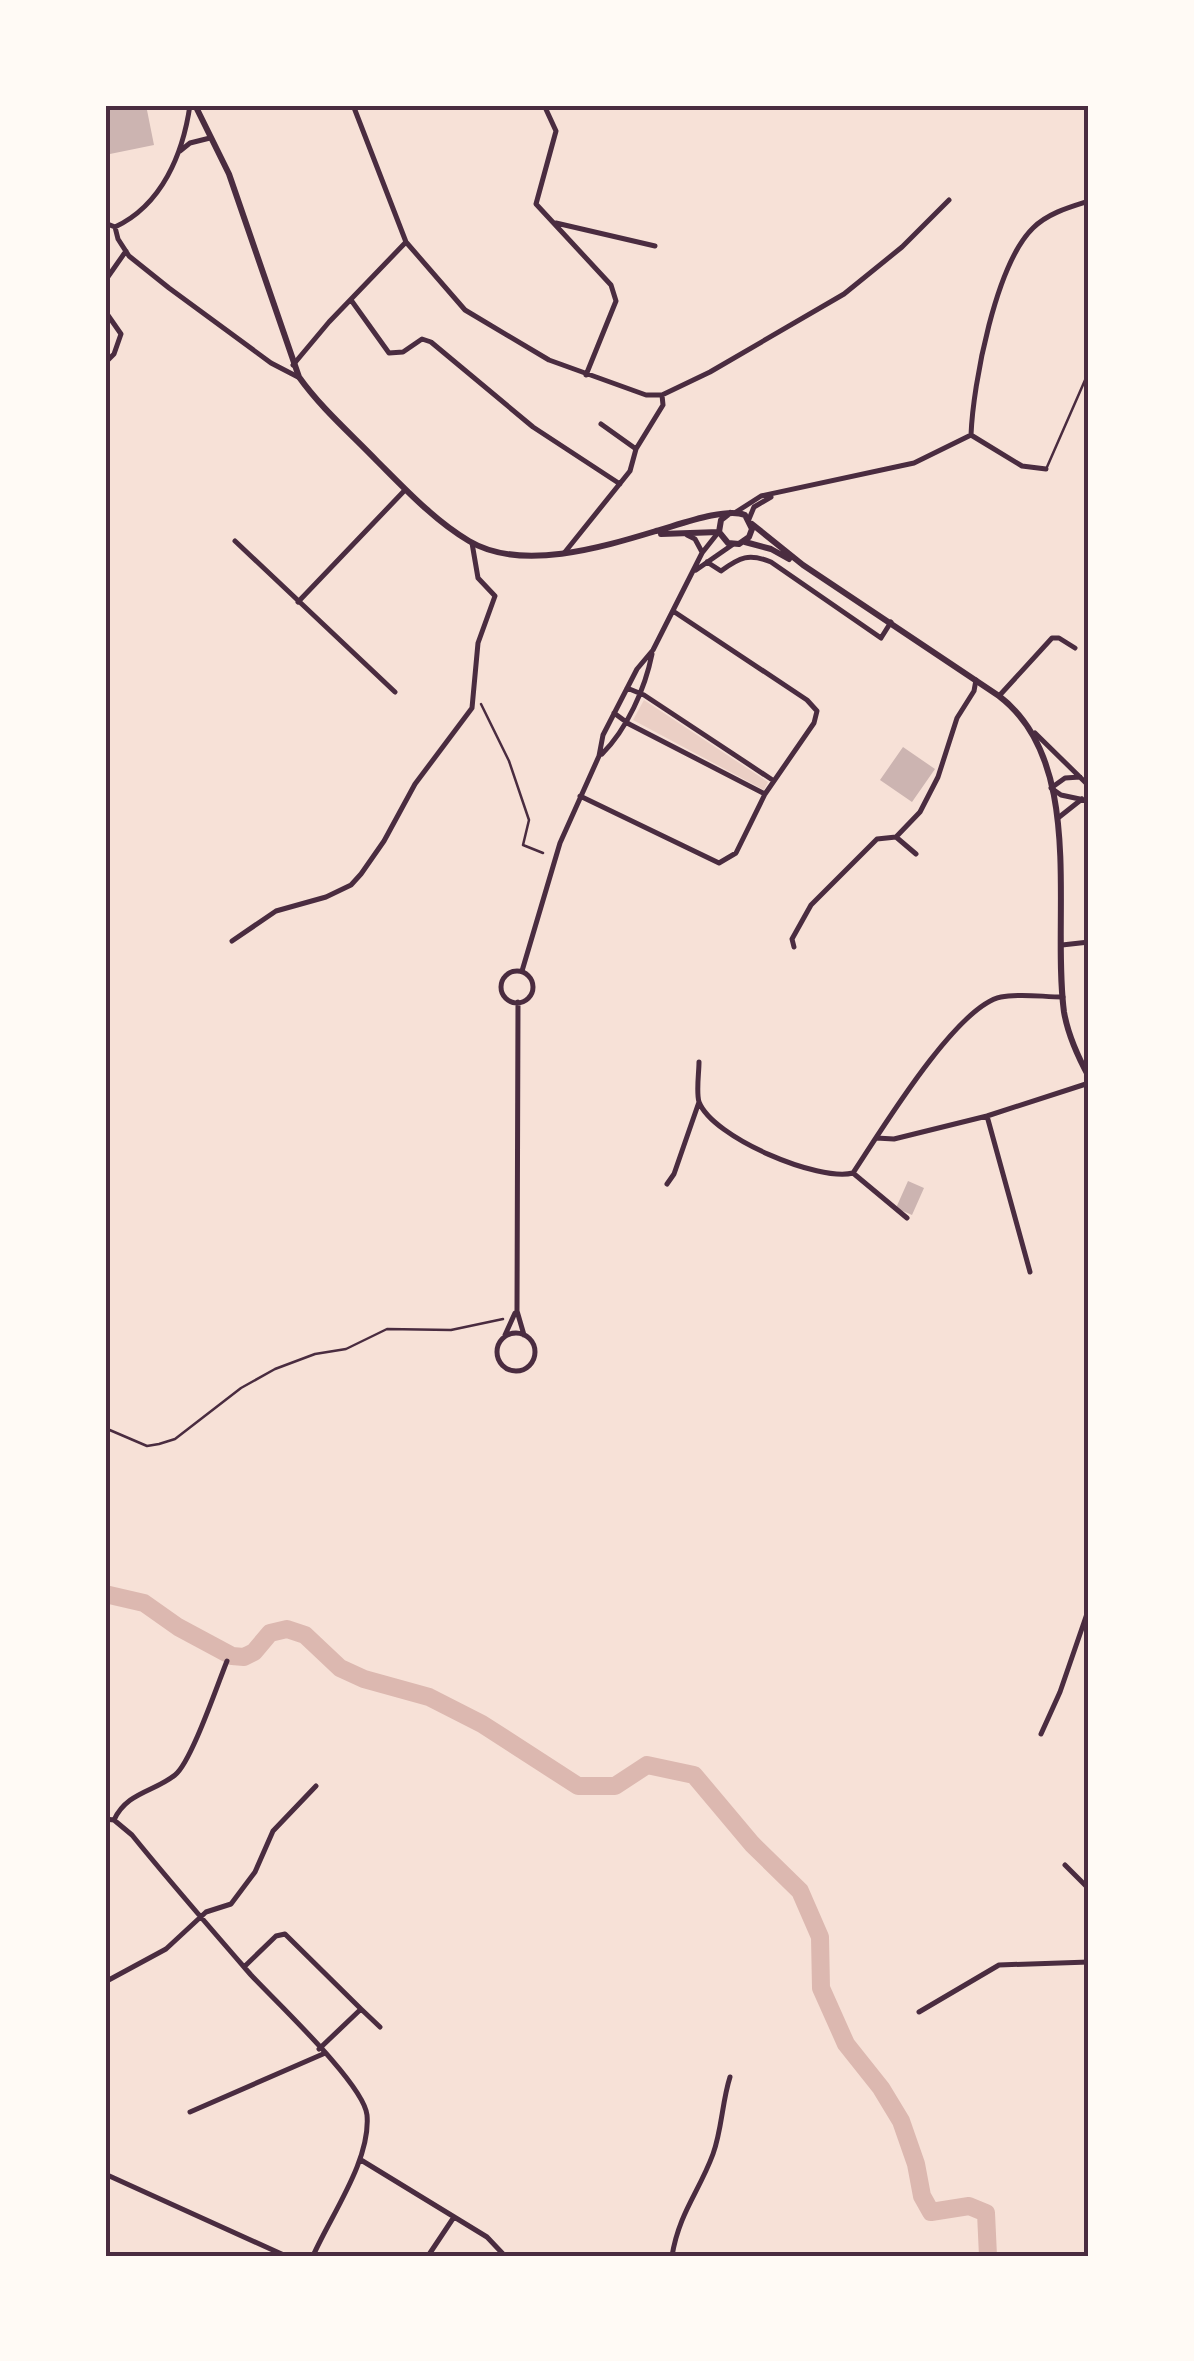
<svg xmlns="http://www.w3.org/2000/svg" width="1194" height="2361" font-family="Lora,serif">
  <style>
    .green { fill: #ebcfc5 }
    .lines { fill: none; stroke-linecap: round; stroke-linejoin: round }
    .river { stroke: #dcb8b0; stroke-width: 18 }
    .building { fill: #ccb4b1 }
    .path { stroke: #4a2c40; stroke-width: 2.5 }
    .service { stroke: #4a2c40; stroke-width: 2.5 }
    .minor { stroke: #4a2c40; stroke-width: 5 }
    .secondary { stroke: #4a2c40; stroke-width: 6 }
    .neatline { fill: none; stroke: #4a2c40; stroke-width: 4 }
  </style>
  <rect width="100%" height="100%" fill="#f7e1d7"/>
  <path class="green" d="M644,700L768,782L764,790L633,720Z"/>
  <g class="lines">
    <path class="river" d="M105,1594L144,1603L178,1627L232,1656L244,1657L254,1652L270,1633L287,1629L305,1635L340,1668L364,1679L429,1697L482,1724L578,1786H615L647,1765L694,1775L752,1844L800,1891L820,1937L821,1988L846,2044L881,2088L901,2121L916,2164L922,2196L931,2212L969,2206L986,2213L988,2256"/>
  </g>
  <path class="building" d="M105,105H146L154,145L105,155Z
    M903,747L935,769L912,802L880,780Z
    M908,1181L924,1188L912,1215L896,1208Z"/>
  <g class="lines">
    <path class="path" d="M481,704L509,761L529,820L523,845L543,853
      M105,1428L147,1446L159,1444L175,1439L241,1388L275,1369L315,1354L346,1349L387,1329L451,1330L503,1319"/>
    <path class="service" d="M1047,467L1089,371"/>
    <path class="minor" d="M353,105L406,242L465,310L549,360L646,395H662L710,372L844,294L902,247L949,200
      M544,105L556,131L536,204L611,285L616,301L586,375
      M180,151L190,143L210,138
      M105,223L115,227L118,239L129,256L169,288L271,363L298,377
      M556,223L655,246
      M115,227C162,205 183,154 190,105
      M105,281L126,251
      M351,300L389,353L403,352L422,339L431,342L533,427L620,484
      M105,311L121,334L114,354L105,363
      M293,365L329,322L406,242
      M601,424L636,449
      M971,435C973,383 996,264 1033,228C1048,213 1070,207 1089,201
      M971,435L1022,466L1046,469
      M736,512L761,496L914,463L971,435
      M749,519L754,507L771,497
      M687,535L695,539L702,552
      M235,541L395,692
      M565,552L630,471L636,449L663,405L662,395
      M707,562L721,571C740,557 749,553 771,562L881,638L891,622
      M696,570L732,545
      M298,602L405,490
      M627,688L644,695L774,781
      M999,696L1052,638H1059L1075,648
      M614,713L629,724L765,794
      M1035,733L1089,786
      M602,754C627,729 645,689 652,654
      M1080,777L1065,778L1051,788L1061,795L1089,801
      M580,796L719,863L736,853L765,794L814,723L817,711L807,700L673,611
      M1058,818L1082,799
      M916,854L896,837L920,812L938,777L957,718L974,691L976,680
      M232,941L276,911L326,897L351,885L361,874L384,841L415,784L472,708L478,643L495,596L478,578L472,543
      M1062,945L1089,942
      M794,947L792,939L811,905L877,839L896,837
      M522,971L560,843L599,756L603,735L637,669L653,650L702,553L717,534
      M501 987a16 16 0 1 1 32 0a16 16 0 1 1-32 0Z
      M518,1002L517,1311L524,1335
      M699,1062C699,1073 696,1092 699,1102C713,1138 819,1182 853,1173
      M987,1116L1030,1272
      M876,1138L894,1139L987,1116L1089,1083
      M853,1173C879,1134 956,1006 1001,997C1020,993 1043,997 1063,997
      M853,1173L907,1218
      M667,1184L674,1174L699,1102
      M497 1352a19 19 0 1 1 38 0a19 19 0 1 1-38 0Z
      M505,1335L515,1313
      M1041,1734L1060,1692L1089,1608
      M105,1819L114,1820L132,1835C170,1882 211,1929 251,1975C275,2001 364,2084 367,2115C371,2160 331,2215 313,2256
      M114,1820C127,1792 154,1792 175,1775C191,1763 218,1683 227,1661
      M1065,1865L1089,1889
      M244,1967L276,1936L285,1934L361,2009
      M105,1982L166,1949L206,1912L231,1904L255,1872L273,1831L316,1786
      M919,2012L999,1965L1089,1962
      M319,2049L361,2009L380,2027
      M190,2112L323,2054
      M361,2160L487,2237L505,2256
      M105,2174L286,2256
      M428,2256L454,2217
      M672,2256C679,2213 699,2192 713,2154C722,2129 722,2102 730,2077"/>
    <path class="secondary" d="M195,105L229,174L299,377C321,408 350,433 377,461C405,489 435,521 469,541C521,572 603,547 656,531C678,525 726,507 745,515L752,529L749,537L739,544L728,543L719,532L721,520L730,513
      M752,524L803,565L999,696C1087,763 1051,916 1064,1012C1068,1035 1078,1057 1089,1077
      M661,534L719,532
      M745,542L771,549L789,559"/>
  </g>
  <rect width="1194" height="2361" fill="none" stroke="#fffaf5" stroke-width="215"/>
  <rect x="108" y="108" width="978" height="2146" class="neatline"/>
</svg>
